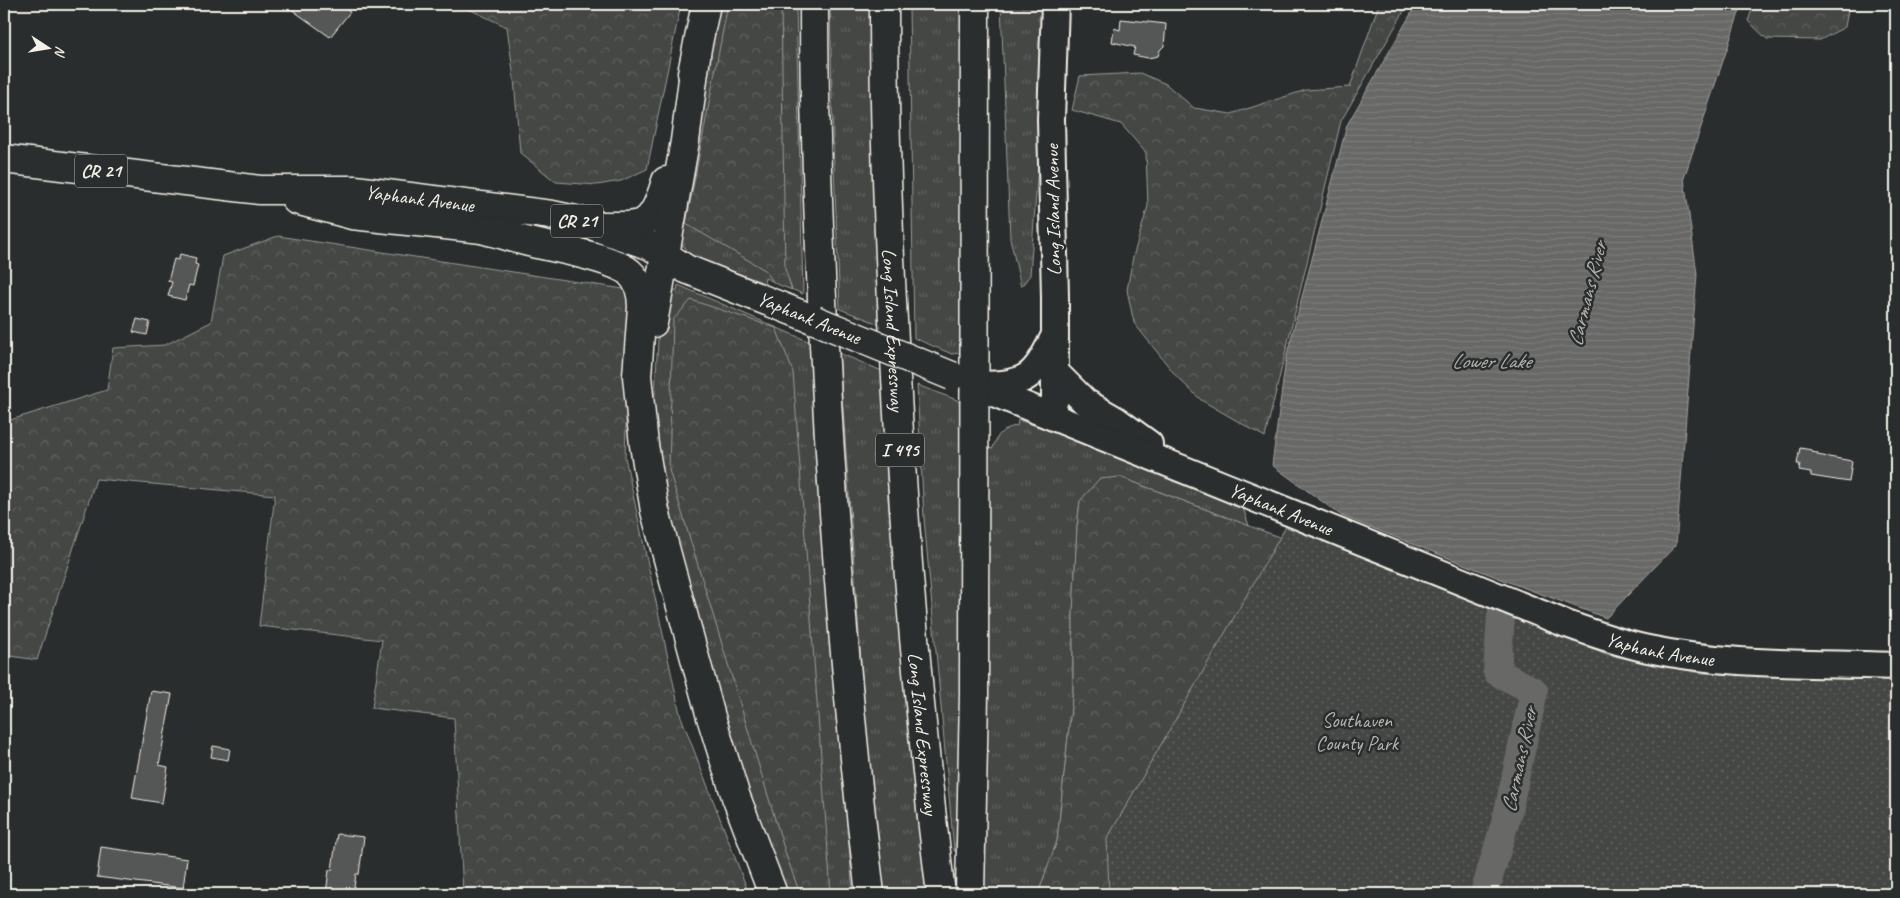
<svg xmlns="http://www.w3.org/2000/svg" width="1900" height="898" font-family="Caveat,sans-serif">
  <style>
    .grass { fill: url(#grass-tufts); stroke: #9c9c96 }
    .forest { fill: url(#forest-crowns); stroke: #9c9c96 }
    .park { fill: url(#park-dots); stroke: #9c9c96 }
    .water { fill: url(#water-rules); stroke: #9f9f9a }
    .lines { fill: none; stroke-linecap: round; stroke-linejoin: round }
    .river { stroke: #676866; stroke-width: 28 }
    .building { fill: #555756; stroke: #f4f1e8 }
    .secondary-casing { stroke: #f4f1e8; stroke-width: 30 }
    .primary-casing { stroke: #f4f1e8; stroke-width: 31 }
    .highway-casing { stroke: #f4f1e8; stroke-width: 31 }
    .secondary { stroke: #2a2d2e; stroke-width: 26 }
    .primary { stroke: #2a2d2e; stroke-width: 28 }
    .highway { stroke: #2a2d2e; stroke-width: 28 }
    .primary-bridge-casing { stroke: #f4f1e8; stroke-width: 31; stroke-linecap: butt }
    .primary-bridge { stroke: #2a2d2e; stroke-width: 28 }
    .labels { text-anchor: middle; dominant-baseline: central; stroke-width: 5; stroke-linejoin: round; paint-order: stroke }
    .shield { fill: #2a2d2e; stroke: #b7b6b0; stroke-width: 1 }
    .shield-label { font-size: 19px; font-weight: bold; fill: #f4f1e8 }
    .street-label { font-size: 20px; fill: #f4f1e8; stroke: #2a2d2e }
    .park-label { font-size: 20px; fill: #b6b5af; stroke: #2a2d2e }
    .water-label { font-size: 21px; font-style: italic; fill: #b5b3ae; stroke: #2a2d2e }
  </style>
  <defs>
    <pattern id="grass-tufts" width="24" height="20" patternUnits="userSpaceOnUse" patternTransform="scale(1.25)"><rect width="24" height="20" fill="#444645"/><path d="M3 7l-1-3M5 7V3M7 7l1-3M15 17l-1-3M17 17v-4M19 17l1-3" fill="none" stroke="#606160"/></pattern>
    <pattern id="forest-crowns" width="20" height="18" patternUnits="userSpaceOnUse" patternTransform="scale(1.25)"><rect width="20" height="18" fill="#444645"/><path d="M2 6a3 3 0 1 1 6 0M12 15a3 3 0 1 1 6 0" fill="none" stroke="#606160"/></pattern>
    <pattern id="park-dots" width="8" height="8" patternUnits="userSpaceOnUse" patternTransform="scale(1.25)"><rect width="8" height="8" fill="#444645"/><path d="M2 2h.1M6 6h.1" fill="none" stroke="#606160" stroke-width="1.8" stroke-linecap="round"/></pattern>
    <pattern id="water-rules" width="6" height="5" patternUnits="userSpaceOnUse" patternTransform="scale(1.25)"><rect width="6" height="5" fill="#676866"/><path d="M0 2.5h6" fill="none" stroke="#7d7e7c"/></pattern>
  </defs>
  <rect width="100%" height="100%" fill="#2a2d2e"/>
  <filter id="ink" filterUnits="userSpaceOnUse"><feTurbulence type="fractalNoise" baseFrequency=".02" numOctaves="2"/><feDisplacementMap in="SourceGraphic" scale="10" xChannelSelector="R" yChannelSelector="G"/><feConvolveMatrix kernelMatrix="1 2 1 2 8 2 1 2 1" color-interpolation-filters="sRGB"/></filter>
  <g filter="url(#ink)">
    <path class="grass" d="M717,4H796L803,294L765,278L764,283L685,253L686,248L682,245L679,238Z
      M830,4H871L879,324L840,309L833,143Z
      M909,4H963L964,344L959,353L952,354L914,338Z
      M1001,4H1050L1030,275L1021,287L1010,238Z
      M678,285L810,342L822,517L853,894H782L729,731L668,512L654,408L659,323L671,291L677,290Z
      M839,353L882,371L888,498L909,732L926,894H884L866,732Z
      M917,385L957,400L963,407L964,851H954L924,518Z
      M1018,420L1050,430L1243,508L1249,526L1120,477L1080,501L1077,526L1073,614V689L1057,841L1038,894H984L988,449L993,448C997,435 1002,428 1017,426Z"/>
    <path class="forest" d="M458,4H681L647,169L621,181L597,185L556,182L520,153L514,79L507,27Z
      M728,4H781L785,269L792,290L774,283L765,270L686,224Z
      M1379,4H1406L1403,13L1341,121L1265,437L1201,400L1177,377L1134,323L1127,290L1133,257L1148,206L1146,153L1121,124L1072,110L1080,76L1140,73L1166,84L1194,108L1231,114L1306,90L1350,87Z
      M1754,4H1849L1845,27L1820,40L1767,39L1748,21Z
      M278,236L630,290L625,457L680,714L749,894H463L454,718L372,708L382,640L259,626L275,495L96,479L37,660L4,655V422L107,390L113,348L165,345L211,322L223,256Z
      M691,300L776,328L793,372L831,894H800L786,855L669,470L673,320Z
      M1120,477L1308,548L1468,894H1038L1057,841L1073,689V614L1077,526L1080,501L1099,479Z"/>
    <path class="park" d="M1288,523L1422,581L1609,655L1701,673L1896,680V894H1109L1107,839Z"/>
    <path class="water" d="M1414,4H1742L1684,178L1697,274L1676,545L1606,618L1514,584L1342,516L1272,465L1286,358L1347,125L1412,12Z"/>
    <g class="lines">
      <path class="river" d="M1484,894L1507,816L1534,691L1497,672L1501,616"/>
    </g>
    <path class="building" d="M284,4H339L350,12L330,37Z
      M1121,19L1166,24L1164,46L1160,50L1158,56L1148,58L1133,55L1135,47L1112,42L1114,28L1120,30Z
      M180,254L196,258L195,264L198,265L193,286L189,285L185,300L168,296L172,282L168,281L174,259L178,260Z
      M137,319L150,322L147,335L133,332Z
      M1800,448L1812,450L1811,452L1818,453L1817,455L1852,461L1849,482L1811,476V473L1799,471L1800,464H1797Z
      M151,691L172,694L159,765L168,767L162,803L132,798Z
      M213,746L230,749L228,760L211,757Z
      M337,834L364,837L359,874H356L353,894H326L329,870H332Z
      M101,847L187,859L183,888L97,877Z"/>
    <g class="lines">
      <g class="secondary-casing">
        <g id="secondary">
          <path d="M1055,372L1085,402L1116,420L1149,444"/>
          <path id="s1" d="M974,385L1564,623C1592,633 1619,643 1648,649C1729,666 1814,663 1896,666"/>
          <path d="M979,385C1028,384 1033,379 1054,337"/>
          <path d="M1050,415L1055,399V297L1051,119L1055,4"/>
        </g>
      </g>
      <g class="primary-casing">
        <g id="primary">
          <path id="s2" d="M4,159L260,190H355L552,215L580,221L651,246L686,269L815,320"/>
          <path d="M296,200L352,215L510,232"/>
        </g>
      </g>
      <g class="highway-casing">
        <g id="highway">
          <path d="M814,4C814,117 819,231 824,345C833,528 848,712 870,894"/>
          <path id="s3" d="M884,4C884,116 888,228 894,340C903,525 918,710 941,894"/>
          <path d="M692,73L706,4"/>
          <path d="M595,226C644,226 651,231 666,181"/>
          <path d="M485,230C501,234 517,239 533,243C556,248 612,258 629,272C639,281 642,294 642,307L637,376L644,445L655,511L711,717L736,797L773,894"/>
          <path d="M653,323L685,141L696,56"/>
          <path d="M970,894L974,695L975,4"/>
        </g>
      </g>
      <use href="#secondary" class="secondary"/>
      <use href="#primary" class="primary"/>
      <use href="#highway" class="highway"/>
      <g class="primary-bridge-casing">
        <path id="primary-bridge" d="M815,320L952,376"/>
      </g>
      <use href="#primary-bridge" class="primary-bridge"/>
    </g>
  </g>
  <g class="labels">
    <g class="shield">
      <rect x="75" y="154.5" width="52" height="33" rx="4"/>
      <rect x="551" y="204.5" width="52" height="33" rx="4"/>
      <rect x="876" y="433.5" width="48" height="33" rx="4"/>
    </g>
    <g class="shield-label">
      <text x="101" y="171">CR 21</text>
      <text x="577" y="221">CR 21</text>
      <text x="900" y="450">I 495</text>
    </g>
    <g class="street-label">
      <text stroke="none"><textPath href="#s2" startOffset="418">Yaphank Avenue</textPath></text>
      <text transform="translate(1053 210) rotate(-91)">Long Island Avenue</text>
      <text transform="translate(809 318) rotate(22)">Yaphank Avenue</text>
      <text stroke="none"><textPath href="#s3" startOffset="326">Long Island Expressway</textPath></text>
      <text stroke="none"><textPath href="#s1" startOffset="331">Yaphank Avenue</textPath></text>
      <text stroke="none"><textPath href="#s1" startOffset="736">Yaphank Avenue</textPath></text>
      <text stroke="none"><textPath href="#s3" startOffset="731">Long Island Expressway</textPath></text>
    </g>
    <g class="park-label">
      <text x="1357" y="720">Southaven<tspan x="1357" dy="23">County Park</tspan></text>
    </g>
    <g class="water-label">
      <text transform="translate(1587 294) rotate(-76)">Carmans River</text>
      <text x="1491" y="361">Lower Lake</text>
      <text transform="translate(1519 760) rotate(-78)">Carmans River</text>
    </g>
  </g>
  <rect width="1900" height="898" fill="none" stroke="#2a2d2e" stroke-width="20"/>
  <rect x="10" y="10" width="1880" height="878" fill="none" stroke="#f4f1e8" stroke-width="2" filter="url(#ink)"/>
  <g transform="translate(48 48) rotate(102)" stroke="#2a2d2e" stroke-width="4" paint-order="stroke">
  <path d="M0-4L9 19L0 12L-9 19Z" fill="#f4f1e8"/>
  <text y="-8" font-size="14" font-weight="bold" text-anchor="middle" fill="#f4f1e8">N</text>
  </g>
</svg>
